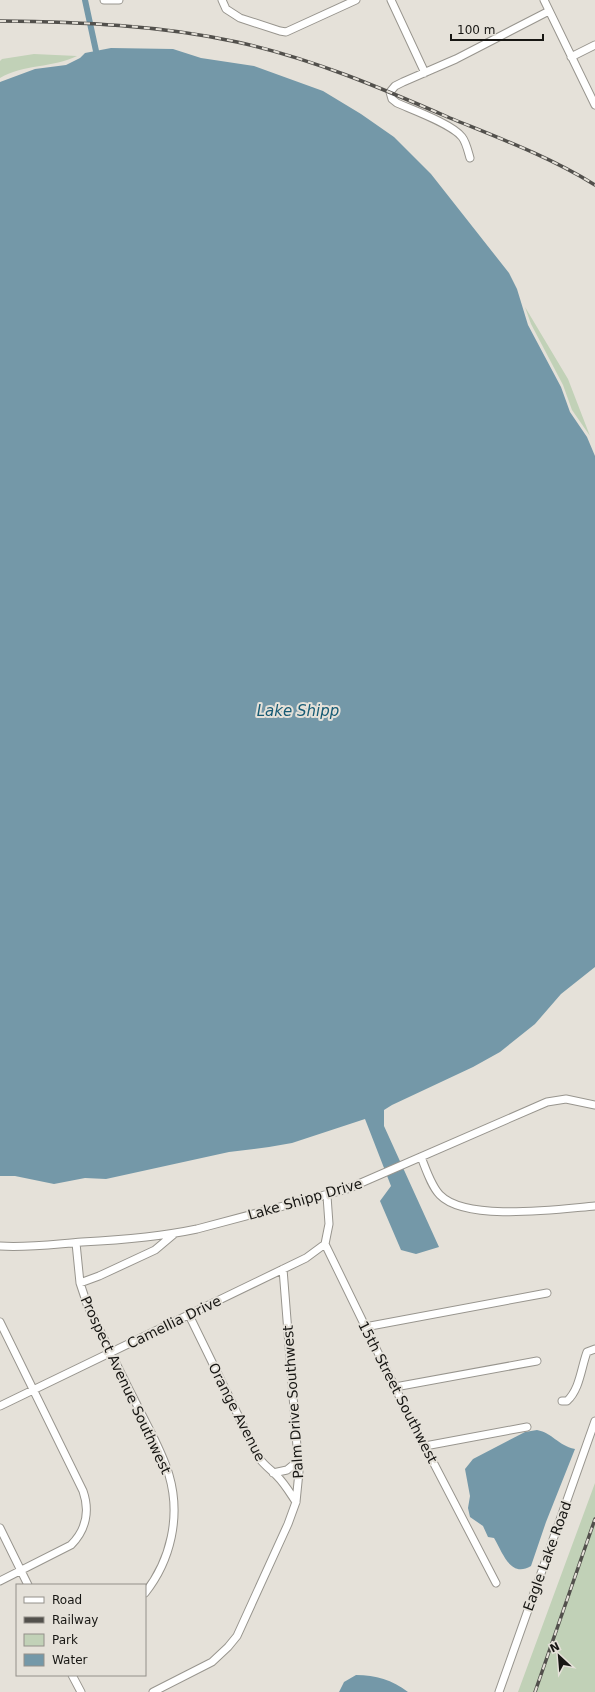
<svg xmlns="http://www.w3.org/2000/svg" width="595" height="1692" font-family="'DejaVu Sans',sans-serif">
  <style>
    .green { fill: #c1d1b7 }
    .water { fill: #7498a8 }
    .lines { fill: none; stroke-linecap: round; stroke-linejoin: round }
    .canal { stroke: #7498a8; stroke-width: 6 }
    .minor-casing { stroke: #98958e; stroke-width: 9 }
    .minor { stroke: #fff; stroke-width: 7 }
    .rail-casing { stroke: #52504c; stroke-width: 3.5 }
    .rail { stroke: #e5e1d9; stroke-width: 2; stroke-dasharray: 6; stroke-linecap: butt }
    .labels { text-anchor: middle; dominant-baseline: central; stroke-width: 4; stroke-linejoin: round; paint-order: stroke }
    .street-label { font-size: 14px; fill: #171613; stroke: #e5e1d9 }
    .water-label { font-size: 15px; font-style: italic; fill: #175b74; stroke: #e5e1d9 }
  </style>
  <rect width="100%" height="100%" fill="#e5e1d9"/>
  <path class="green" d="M34,54L77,56C53,68 24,64 0,78V61L2,59Z
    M525,307L568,379L595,449L590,436L572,410L563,385L531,324Z
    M595,1483V1692H518Z"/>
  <path class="water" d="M111,48L173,49L201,58L254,66L323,91L361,114L394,137L431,174L509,273L517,289L528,325L561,387L570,412L587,437L595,456V967L561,994L535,1024L500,1052L473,1067L392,1105L384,1110V1126L439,1247L416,1254L401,1250L380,1201L391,1186L365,1119L292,1143L269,1147L229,1152L106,1179L85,1178L54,1184L15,1176H0V82L35,69L66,65L80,58L85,53Z
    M537,1430C553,1433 557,1445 575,1449L546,1522L531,1566C510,1578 503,1553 494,1538L488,1537L483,1526L470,1517L468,1508L470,1496L465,1469L473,1459L525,1432Z
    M356,1675C376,1675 392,1680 408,1692H339L344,1682Z"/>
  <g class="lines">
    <path class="canal" d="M85,0L96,51"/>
    <g class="minor-casing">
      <path id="minor" d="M104,0H119
        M222,0L226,9L240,18L280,31L286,32L356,0
        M391,0L425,73
        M544,0L595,105
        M571,57L595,45
        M470,158C468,151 466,142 462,137C452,124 413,110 397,103L392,99L390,92L395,86L403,82L456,59L549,11
        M421,1157C426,1169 431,1186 440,1195C466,1222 559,1209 595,1206
        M327,1196L329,1224L325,1244L405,1408L496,1583
        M76,1243L80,1283L87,1304C103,1337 119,1370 136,1403C147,1426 162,1450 169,1475C181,1516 171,1560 145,1593
        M0,1246C27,1248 55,1244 82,1242C121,1240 159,1237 197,1229L347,1189L547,1102L566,1099L595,1105
        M80,1283L99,1276L155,1250L174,1234
        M189,1315L259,1458C264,1465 271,1470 277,1476C285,1484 290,1493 296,1502
        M0,1322L83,1491C90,1511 86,1530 71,1545L0,1581
        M365,1327L547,1293
        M395,1387L537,1361
        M562,1401H567C580,1389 581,1368 587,1352L595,1349
        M0,1406L306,1258L325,1244
        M425,1446L527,1427
        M273,1473L287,1470L298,1461
        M0,1528L28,1585
        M72,1675L81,1692
        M153,1692L212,1662L228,1647L237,1636L288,1524L296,1502L299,1472L283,1269
        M499,1692L595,1421"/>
    </g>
    <use href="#minor" class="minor"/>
    <g class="rail-casing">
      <path id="rail" d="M0,21C80,22 159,25 237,42C311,58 381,88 450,118C499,138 550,157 595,185
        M535,1692L595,1519"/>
    </g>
    <use href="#rail" class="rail"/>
  </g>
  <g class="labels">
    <g class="street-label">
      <text transform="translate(305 1199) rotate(-16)">Lake Shipp Drive</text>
      <text transform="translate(174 1322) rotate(-26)">Camellia Drive</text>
      <text transform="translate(126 1385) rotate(65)">Prospect Avenue Southwest</text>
      <text transform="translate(398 1392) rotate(63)">15th Street Southwest</text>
      <text transform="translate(293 1402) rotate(-94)">Palm Drive Southwest</text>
      <text transform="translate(237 1412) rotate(63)">Orange Avenue</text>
      <text transform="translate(547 1556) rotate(-70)">Eagle Lake Road</text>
    </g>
    <g class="water-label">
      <text x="298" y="711">Lake Shipp</text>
    </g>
  </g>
  <rect x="16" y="1584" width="130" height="92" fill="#e5e1d9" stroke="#93908a"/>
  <rect x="24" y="1597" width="20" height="6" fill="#ffffff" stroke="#93908a"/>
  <text x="52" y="1604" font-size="12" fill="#171613">Road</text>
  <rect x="24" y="1617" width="20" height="6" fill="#52504c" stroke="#93908a"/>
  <text x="52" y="1624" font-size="12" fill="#171613">Railway</text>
  <rect x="24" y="1634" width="20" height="12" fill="#c1d1b7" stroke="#93908a"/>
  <text x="52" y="1644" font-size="12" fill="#171613">Park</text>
  <rect x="24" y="1654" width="20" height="12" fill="#7498a8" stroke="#93908a"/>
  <text x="52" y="1664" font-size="12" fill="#171613">Water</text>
  <g transform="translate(559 1656) rotate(334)" stroke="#e5e1d9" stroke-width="3" paint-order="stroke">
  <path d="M0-3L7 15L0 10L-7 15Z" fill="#171613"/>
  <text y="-6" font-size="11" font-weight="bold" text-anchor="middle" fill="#171613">N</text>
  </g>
  <path d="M451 34v6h92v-6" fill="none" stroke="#171613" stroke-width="2"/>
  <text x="457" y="34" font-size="12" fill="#171613" stroke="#e5e1d9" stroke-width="3" paint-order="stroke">100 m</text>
</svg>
